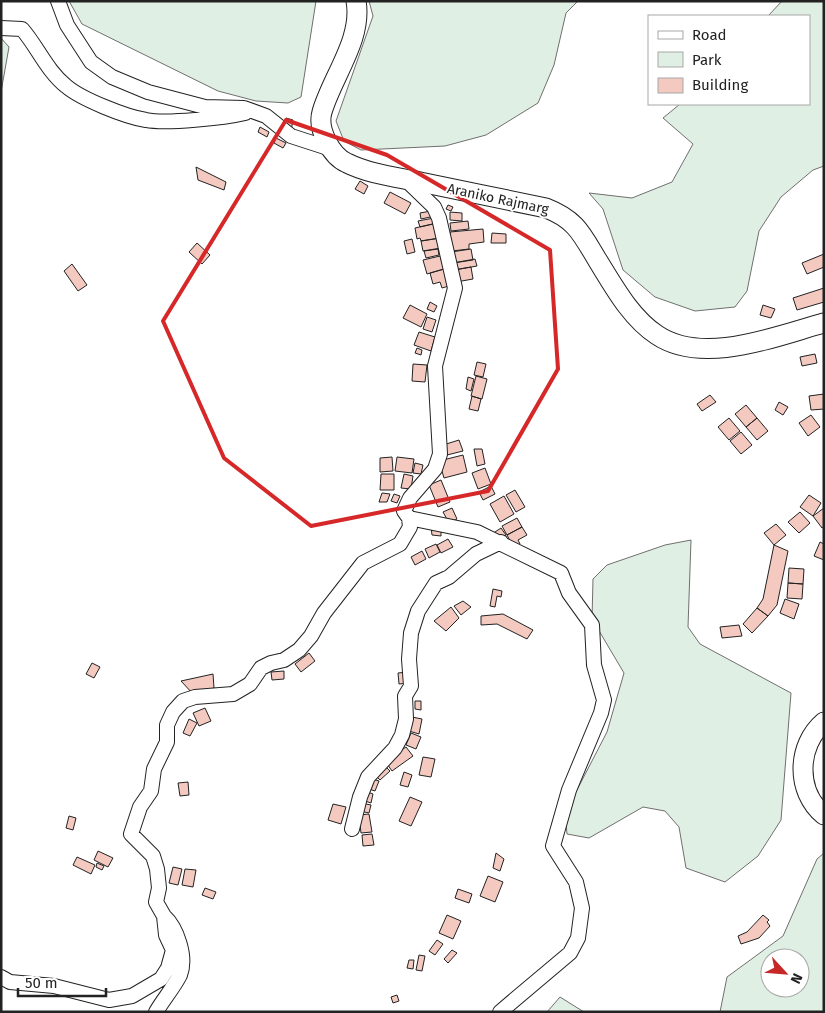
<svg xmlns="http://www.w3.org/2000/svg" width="825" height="1013" font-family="'Fira Sans',sans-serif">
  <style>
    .green { fill: #e0efe3; stroke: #6f6f6f; fill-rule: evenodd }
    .building { fill: #f3c9c0; stroke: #222 }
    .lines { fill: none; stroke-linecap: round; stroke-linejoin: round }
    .minor-casing { stroke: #222; stroke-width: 16 }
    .highway-casing { stroke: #222; stroke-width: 21 }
    .minor { stroke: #fff; stroke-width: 14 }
    .highway { stroke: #fff; stroke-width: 19 }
    .marked { fill: none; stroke: #d62828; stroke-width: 4; stroke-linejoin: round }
    .labels { text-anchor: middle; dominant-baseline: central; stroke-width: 4; stroke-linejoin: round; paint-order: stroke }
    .street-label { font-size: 14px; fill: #222; stroke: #fff }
  </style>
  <rect width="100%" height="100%" fill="#fff"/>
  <path class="green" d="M69,1H316L301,97L288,103L256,101L218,91L82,24Z
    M369,1H578L566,13L554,65L538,103L486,135L445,146L361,150L344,141L336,121L373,16Z
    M782,1H824V166L813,170L781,197L759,231L747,291L735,307L695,311L655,297L623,270L603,209L589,193L632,198L672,182L693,144L663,118L680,104H809V16H768Z
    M1,38L9,47L1,92Z
    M691,540L688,627L700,644L791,693L781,820L758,856L725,882L686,868L679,827L665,811L643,807L589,838L567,834L565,813L607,732L624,673L592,619L593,579L607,565L665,545Z
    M824,853V1012H720L727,977L783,936L817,859ZM770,958H800V988H770Z
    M560,997L584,1012H547Z"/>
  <path class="building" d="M286,118L293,120L291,131L283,129Z
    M260,127L269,132L267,137L258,132Z
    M276,138L286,143L283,148L274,143Z
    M196,167L226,182L224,190L198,180Z
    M360,181L368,186L364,194L355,189Z
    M390,192L411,203L405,214L384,203Z
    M448,205L453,207L451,211L446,209Z
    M431,211L435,216L421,219L420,213Z
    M450,212L462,213V221L450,220Z
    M434,218L437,223L420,227L418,221Z
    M468,221L469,229L451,231L450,223Z
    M437,223L440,238L421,241L420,238L417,239L415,228Z
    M483,229L484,242L469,244V249L452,251L450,232Z
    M492,233L506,234V243H491Z
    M440,238L441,248L423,251L421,241Z
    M412,239L415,252L407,254L404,241Z
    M197,243L210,255L202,264L189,252Z
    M438,249L439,255L426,258L424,251Z
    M471,249L473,260L453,263L451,252Z
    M824,254V267L807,274L802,263Z
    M440,256L444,269L427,274L423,260Z
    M475,259L477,266L454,270L453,263Z
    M72,264L87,285L78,291L64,271Z
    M471,267L473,279L456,282L454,270Z
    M444,269L449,286L442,288L440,282L433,284L430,273Z
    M824,288V302L797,310L793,298Z
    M430,302L437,306L434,312L427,309Z
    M410,305L427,314L421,327L403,318Z
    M763,305L775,309L771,318L760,315Z
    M427,317L436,320L432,332L423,329Z
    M419,332L435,337L431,351L414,345Z
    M417,348L422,350L421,355L415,353Z
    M815,354L817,363L802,366L800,357Z
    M477,362L486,364L483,377L474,375Z
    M413,364L427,365L425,382L412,381Z
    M476,376L487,379L482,399L471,396Z
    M468,377L474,379L471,391L466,389Z
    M824,394V409L811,410L809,396Z
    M710,395L716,402L702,411L697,404Z
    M472,396L481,399L478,411L469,409Z
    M779,402L788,407L783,415L775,410Z
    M746,405L757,418L746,427L735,414Z
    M811,415L820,427L808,436L799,423Z
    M729,418L740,431L729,440L718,427Z
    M757,418L768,431L757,440L746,427Z
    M741,432L752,445L741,454L730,441Z
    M459,440L463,451L447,455L443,445Z
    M474,449H482L485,464L477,466Z
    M463,455L467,472L444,478L439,461Z
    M392,457L393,471L380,472V458Z
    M397,457L414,459L412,473L395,471Z
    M415,463L423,465L421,474L413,473Z
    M485,468L491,484L478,489L472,473Z
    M381,474H394V490H380Z
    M404,474L413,476L411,489L401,488Z
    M441,480L450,502L438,507L429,485Z
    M491,486L495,494L483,500L479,492Z
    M515,490L525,507L516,512L506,495Z
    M382,493L390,494L387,502H379Z
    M394,494L400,496L397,503L391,501Z
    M809,495L821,503L813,516L800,507Z
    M504,496L514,514L500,522L490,504Z
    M452,508L457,519L449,523L443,512Z
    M824,508V527L822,528L813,516Z
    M800,512L810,523L799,533L788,522Z
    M517,518L522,527L507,535L502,526Z
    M776,524L786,535L774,545L764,533Z
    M431,527L441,530V536L432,535Z
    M522,527L527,535L518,540L520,544L514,548L507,535Z
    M501,528L506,535L497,541L492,534Z
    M448,539L453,547L441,553L437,545Z
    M820,542L824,544V560L814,556Z
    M436,544L440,552L429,558L425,549Z
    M774,545L788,551L777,605L768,616L757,608L763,599Z
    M422,551L426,559L415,565L411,557Z
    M789,568L804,569L803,584L788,583Z
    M788,583L803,584L802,599L787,598Z
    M493,589L502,591L501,597L497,596L495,607L490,606Z
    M785,599L799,604L794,619L780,613Z
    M463,601L471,607L461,615L454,606Z
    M451,607L459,618L446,631L434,621Z
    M757,608L768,616L752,633L743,624Z
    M503,614L533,630L527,639L497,624L481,625V616Z
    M739,625L742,636L722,638L720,627Z
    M309,653L315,661L301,672L295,664Z
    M92,663L100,667L94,678L86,674Z
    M284,671V679L272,680L271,672Z
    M408,672L409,683L399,684L398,673Z
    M213,674L214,688L193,694L181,681Z
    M415,701H421V710L415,709Z
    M205,708L211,721L199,726L193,713Z
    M412,717L422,719L419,734L409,731Z
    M189,719L197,723L190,736L183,733Z
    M411,733L421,737L416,749L406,745Z
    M406,747L413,756L392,771L385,761Z
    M423,757L435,759L431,777L419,775Z
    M384,765L390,771L380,780L374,774Z
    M404,772L412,775L408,787L400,785Z
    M370,778L379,781L375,791L366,788Z
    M188,782L189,795L180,796L178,783Z
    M365,791L373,794L371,803L362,800Z
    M410,797L422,802L411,826L399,821Z
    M361,803L371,805L369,813L360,811Z
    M333,804L346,807L341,824L328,820Z
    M369,814L372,832L361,833L359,815Z
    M69,816L76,818L73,830L66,828Z
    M372,834L374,845L363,846L362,835Z
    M98,851L113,858L108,867L94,860Z
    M496,853L504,859L500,871L493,868Z
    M77,857L95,865L91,874L73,865Z
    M97,863L104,866L102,870L96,867Z
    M173,867L182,869L178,885L169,883Z
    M185,869L196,870L193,887L182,885Z
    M488,876L503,882L495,902L480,896Z
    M205,888L216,892L213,899L202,895Z
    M458,889L472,894L469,903L455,898Z
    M447,915L461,921L453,939L439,933Z
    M763,915L769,920L767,922L770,926L759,938L741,944L738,936L747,932Z
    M437,940L443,944L435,955L429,951Z
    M452,950L457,953L448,963L444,959Z
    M419,955L425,956L422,971L416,970Z
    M409,960H414L413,969L407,968Z
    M397,995L399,1001L393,1003L391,997Z"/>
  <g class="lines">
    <g class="minor-casing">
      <path id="minor" d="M58,1L67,25L91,62L112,77L148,92L205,107L244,108L266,116L291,136L331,149
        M1,28L22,29C37,46 47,71 66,86C81,99 126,117 146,120C166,124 224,118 245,113
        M406,180L434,207L439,218L455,288L435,366L440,454L435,469L410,498L404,511L409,518L477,532L561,573L569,593L592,625L594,665L604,700L601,713L569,790L553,846L576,882L582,908L578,938L570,953L500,1012
        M352,829L360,797L368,777L395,748L402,735L406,719L405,696L411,686L409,659L411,633L418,611L436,583L449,577L476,554L501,542
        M1,977L10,982L54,986L109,1000L132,996L161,979L168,968L173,950L166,935L164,916L156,902L159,888L157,869L153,856L131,834L140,807L151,791L154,769L167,742V725L173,712L183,701L195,697L233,694L250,684L261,668L271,663L284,660L299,650L311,636L324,613L363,563L400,544L410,527L409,518
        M156,1012C163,1000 174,987 180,975C187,957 177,928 164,916"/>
    </g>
    <g class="highway-casing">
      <path id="highway" d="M356,1C363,39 332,77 322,112C317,129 331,156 347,163C369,174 396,177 420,182C462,191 504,199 546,208C577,220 582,235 598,261C614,287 631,318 657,335C703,366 776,336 824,323
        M824,722C797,745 795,791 824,815"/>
    </g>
    <use href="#minor" class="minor"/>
    <use href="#highway" class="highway"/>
  </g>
  <path class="marked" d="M286,120L387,155L550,250L558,369L488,491L311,526L224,458L163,321Z"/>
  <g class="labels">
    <g class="street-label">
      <text transform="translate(498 199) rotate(12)">Araniko Rajmarg</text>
    </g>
  </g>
  <rect width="825" height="1013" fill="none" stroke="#222222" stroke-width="5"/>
  <rect x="648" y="15" width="162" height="90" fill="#ffffff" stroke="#a7a7a7"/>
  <rect x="658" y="31" width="25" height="8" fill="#ffffff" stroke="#a7a7a7"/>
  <text x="692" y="40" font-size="15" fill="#222222">Road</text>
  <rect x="658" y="52" width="25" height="15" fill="#e0efe3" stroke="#a7a7a7"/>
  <text x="692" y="65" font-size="15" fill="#222222">Park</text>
  <rect x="658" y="78" width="25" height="15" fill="#f3c9c0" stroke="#a7a7a7"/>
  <text x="692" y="90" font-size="15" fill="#222222">Building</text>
  <g transform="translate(785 973) rotate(116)"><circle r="24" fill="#ffffff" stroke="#a7a7a7"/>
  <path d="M0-4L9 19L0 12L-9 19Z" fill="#c62828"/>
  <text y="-8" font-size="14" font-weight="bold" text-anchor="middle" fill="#222222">N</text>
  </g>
  <path d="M18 988v8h88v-8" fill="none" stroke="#222222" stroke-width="2.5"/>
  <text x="25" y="988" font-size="15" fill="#222222" stroke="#ffffff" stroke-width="4" paint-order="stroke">50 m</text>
</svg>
